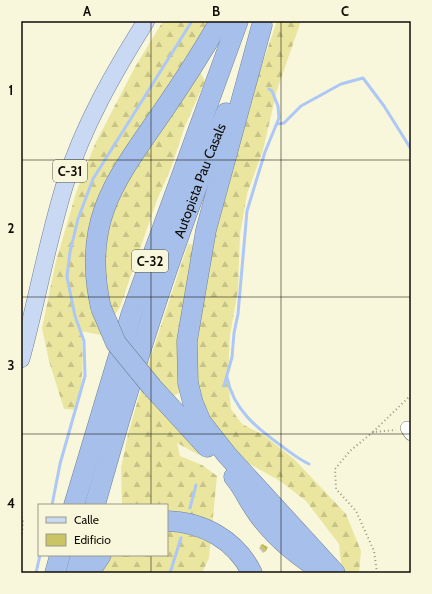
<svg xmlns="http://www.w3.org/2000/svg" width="432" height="594" font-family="Cabin,sans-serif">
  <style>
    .forest { fill: url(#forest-firs) }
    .shadow { fill: #0003 }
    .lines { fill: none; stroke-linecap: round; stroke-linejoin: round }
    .stream { stroke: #adc7f6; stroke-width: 3 }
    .building { fill: url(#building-back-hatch) }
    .minor-casing { stroke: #7a7961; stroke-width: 14 }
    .major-casing { stroke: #71819b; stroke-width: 18 }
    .highway-casing { stroke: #71819b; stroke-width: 21 }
    .path { stroke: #979683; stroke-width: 2; stroke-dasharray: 1 3; stroke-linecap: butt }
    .minor { stroke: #fff; stroke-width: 13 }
    .major { stroke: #cad9f3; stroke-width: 17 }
    .highway { stroke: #a6bfeb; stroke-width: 20 }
    .highway-bridge-casing { stroke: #71819b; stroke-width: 21; stroke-linecap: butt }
    .highway-bridge { stroke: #a6bfeb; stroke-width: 20 }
    .grid { fill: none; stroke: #0f0e06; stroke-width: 1; stroke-opacity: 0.55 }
    .labels { text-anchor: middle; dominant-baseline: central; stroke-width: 3.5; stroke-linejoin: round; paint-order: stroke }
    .shield { fill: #f8f7dc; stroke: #555446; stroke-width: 1 }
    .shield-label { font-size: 13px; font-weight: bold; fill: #0f0e06 }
    .street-label { font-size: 14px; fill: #0f0e06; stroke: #f8f7dc }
    .neatline { fill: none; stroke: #0f0e06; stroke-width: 1.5 }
    .grid-label { font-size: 13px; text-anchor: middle; font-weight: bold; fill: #0f0e06 }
  </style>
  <defs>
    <pattern id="forest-firs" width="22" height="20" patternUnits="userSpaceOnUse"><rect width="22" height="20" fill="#eae6a0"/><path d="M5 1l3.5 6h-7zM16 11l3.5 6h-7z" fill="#c8c488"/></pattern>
    <pattern id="building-back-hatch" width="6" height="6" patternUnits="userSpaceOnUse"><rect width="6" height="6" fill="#cac464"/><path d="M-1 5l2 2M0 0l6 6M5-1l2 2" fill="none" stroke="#aca755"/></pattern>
  </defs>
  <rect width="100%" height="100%" fill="#f8f7dc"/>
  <path class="forest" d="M163,21H213L192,57L205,81L185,126L171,168L157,200L120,307L101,335L81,331C84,361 83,380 77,410L64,409L49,361L42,328L56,261L77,190L95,144L135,67Z
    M277,21H301L277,90L263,150L247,194L240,235L238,291L230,335L228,378L231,409L242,424L265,436L295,460L346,514L361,551L359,573H342L339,544L306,501L280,481L237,457L183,391L172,397L169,421L199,445V455L177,443L180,456L202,465L217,476L209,558L202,573H98L111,555H167V505H122L121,468L128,434L148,365L188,244L210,247L242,123Z"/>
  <path class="shadow" d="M262,545L266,547L267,550L263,553L259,548Z"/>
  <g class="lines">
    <path class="stream" d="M277,124L284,123L301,106L341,84L363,78L384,106L411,149
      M227,377C233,410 258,429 283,447C291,453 300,460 309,464
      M224,386L232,357L234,333L238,314L247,211L265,152L279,118L278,106L272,91L269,89
      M52,505L60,464L85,376L84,341L75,316L67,277L70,252L78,219L93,179L192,21
      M190,508L196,485
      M36,573L40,555
      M170,573L181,538"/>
  </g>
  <path class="building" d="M262,544L268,547L265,552L260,546Z"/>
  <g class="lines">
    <g class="minor-casing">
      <path id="minor" d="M407,428L411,434"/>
    </g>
    <g class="major-casing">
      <path id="major" d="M21,359C37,301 47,242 65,184C83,126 114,72 146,21"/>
    </g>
    <g class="highway-casing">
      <g id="highway">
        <path d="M262,25L206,230L187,341L188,383L193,403L201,422L227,455L335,573"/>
        <path d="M101,308C81,221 116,179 163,111C183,82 202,52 220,21"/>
        <path d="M152,387L207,447"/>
        <path d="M234,477C243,487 248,500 256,511C273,536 299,557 325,573"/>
        <path d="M74,505L131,315L238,21"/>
        <path id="s1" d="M95,505C132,373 173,240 226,113"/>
        <path d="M167,521C203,522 236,540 252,573"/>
        <path d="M55,573L60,555"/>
        <path d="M76,573L81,555"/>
        <path d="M89,573L101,555"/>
      </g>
    </g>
    <path class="path" d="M373,432L411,395
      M21,513L23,522L21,543
      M377,573L374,551L356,511L336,489L335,469L350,451L373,432L396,430"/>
    <use href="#minor" class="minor"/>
    <use href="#major" class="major"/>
    <use href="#highway" class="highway"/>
    <g class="highway-bridge-casing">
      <path id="highway-bridge" d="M101,308L116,343L152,387"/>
    </g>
    <use href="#highway-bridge" class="highway-bridge"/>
  </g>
  <path class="grid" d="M151,21V505M281,21V573M21,160H411M21,297H411M21,434H411M151,555V573"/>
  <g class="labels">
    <g class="shield">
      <rect x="53" y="160" width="34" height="22" rx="3"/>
      <rect x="132" y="250" width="36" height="22" rx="3"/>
    </g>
    <g class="shield-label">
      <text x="70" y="171">C-31</text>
      <text x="150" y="261">C-32</text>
    </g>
    <g class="street-label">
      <text stroke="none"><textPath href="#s1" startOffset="341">Autopista Pau Casals</textPath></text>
    </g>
  </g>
  <rect width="432" height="594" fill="none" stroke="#f8f7dc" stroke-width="44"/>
  <rect x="38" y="504" width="130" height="52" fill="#f8f7dc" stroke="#9b9a86"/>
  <rect x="46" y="517" width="20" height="6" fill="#cad9f3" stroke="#9b9a86"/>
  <text x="74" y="524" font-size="12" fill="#0f0e06">Calle</text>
  <rect x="46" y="534" width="20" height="12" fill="#cac464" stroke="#9b9a86"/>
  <text x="74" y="544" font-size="12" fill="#0f0e06">Edificio</text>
  <rect x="22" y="22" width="388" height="550" class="neatline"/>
  <g class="grid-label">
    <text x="87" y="16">A</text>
    <text x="216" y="16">B</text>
    <text x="345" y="16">C</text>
    <text x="11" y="95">1</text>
    <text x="11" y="233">2</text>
    <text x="11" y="370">3</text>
    <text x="11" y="508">4</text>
  </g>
</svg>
